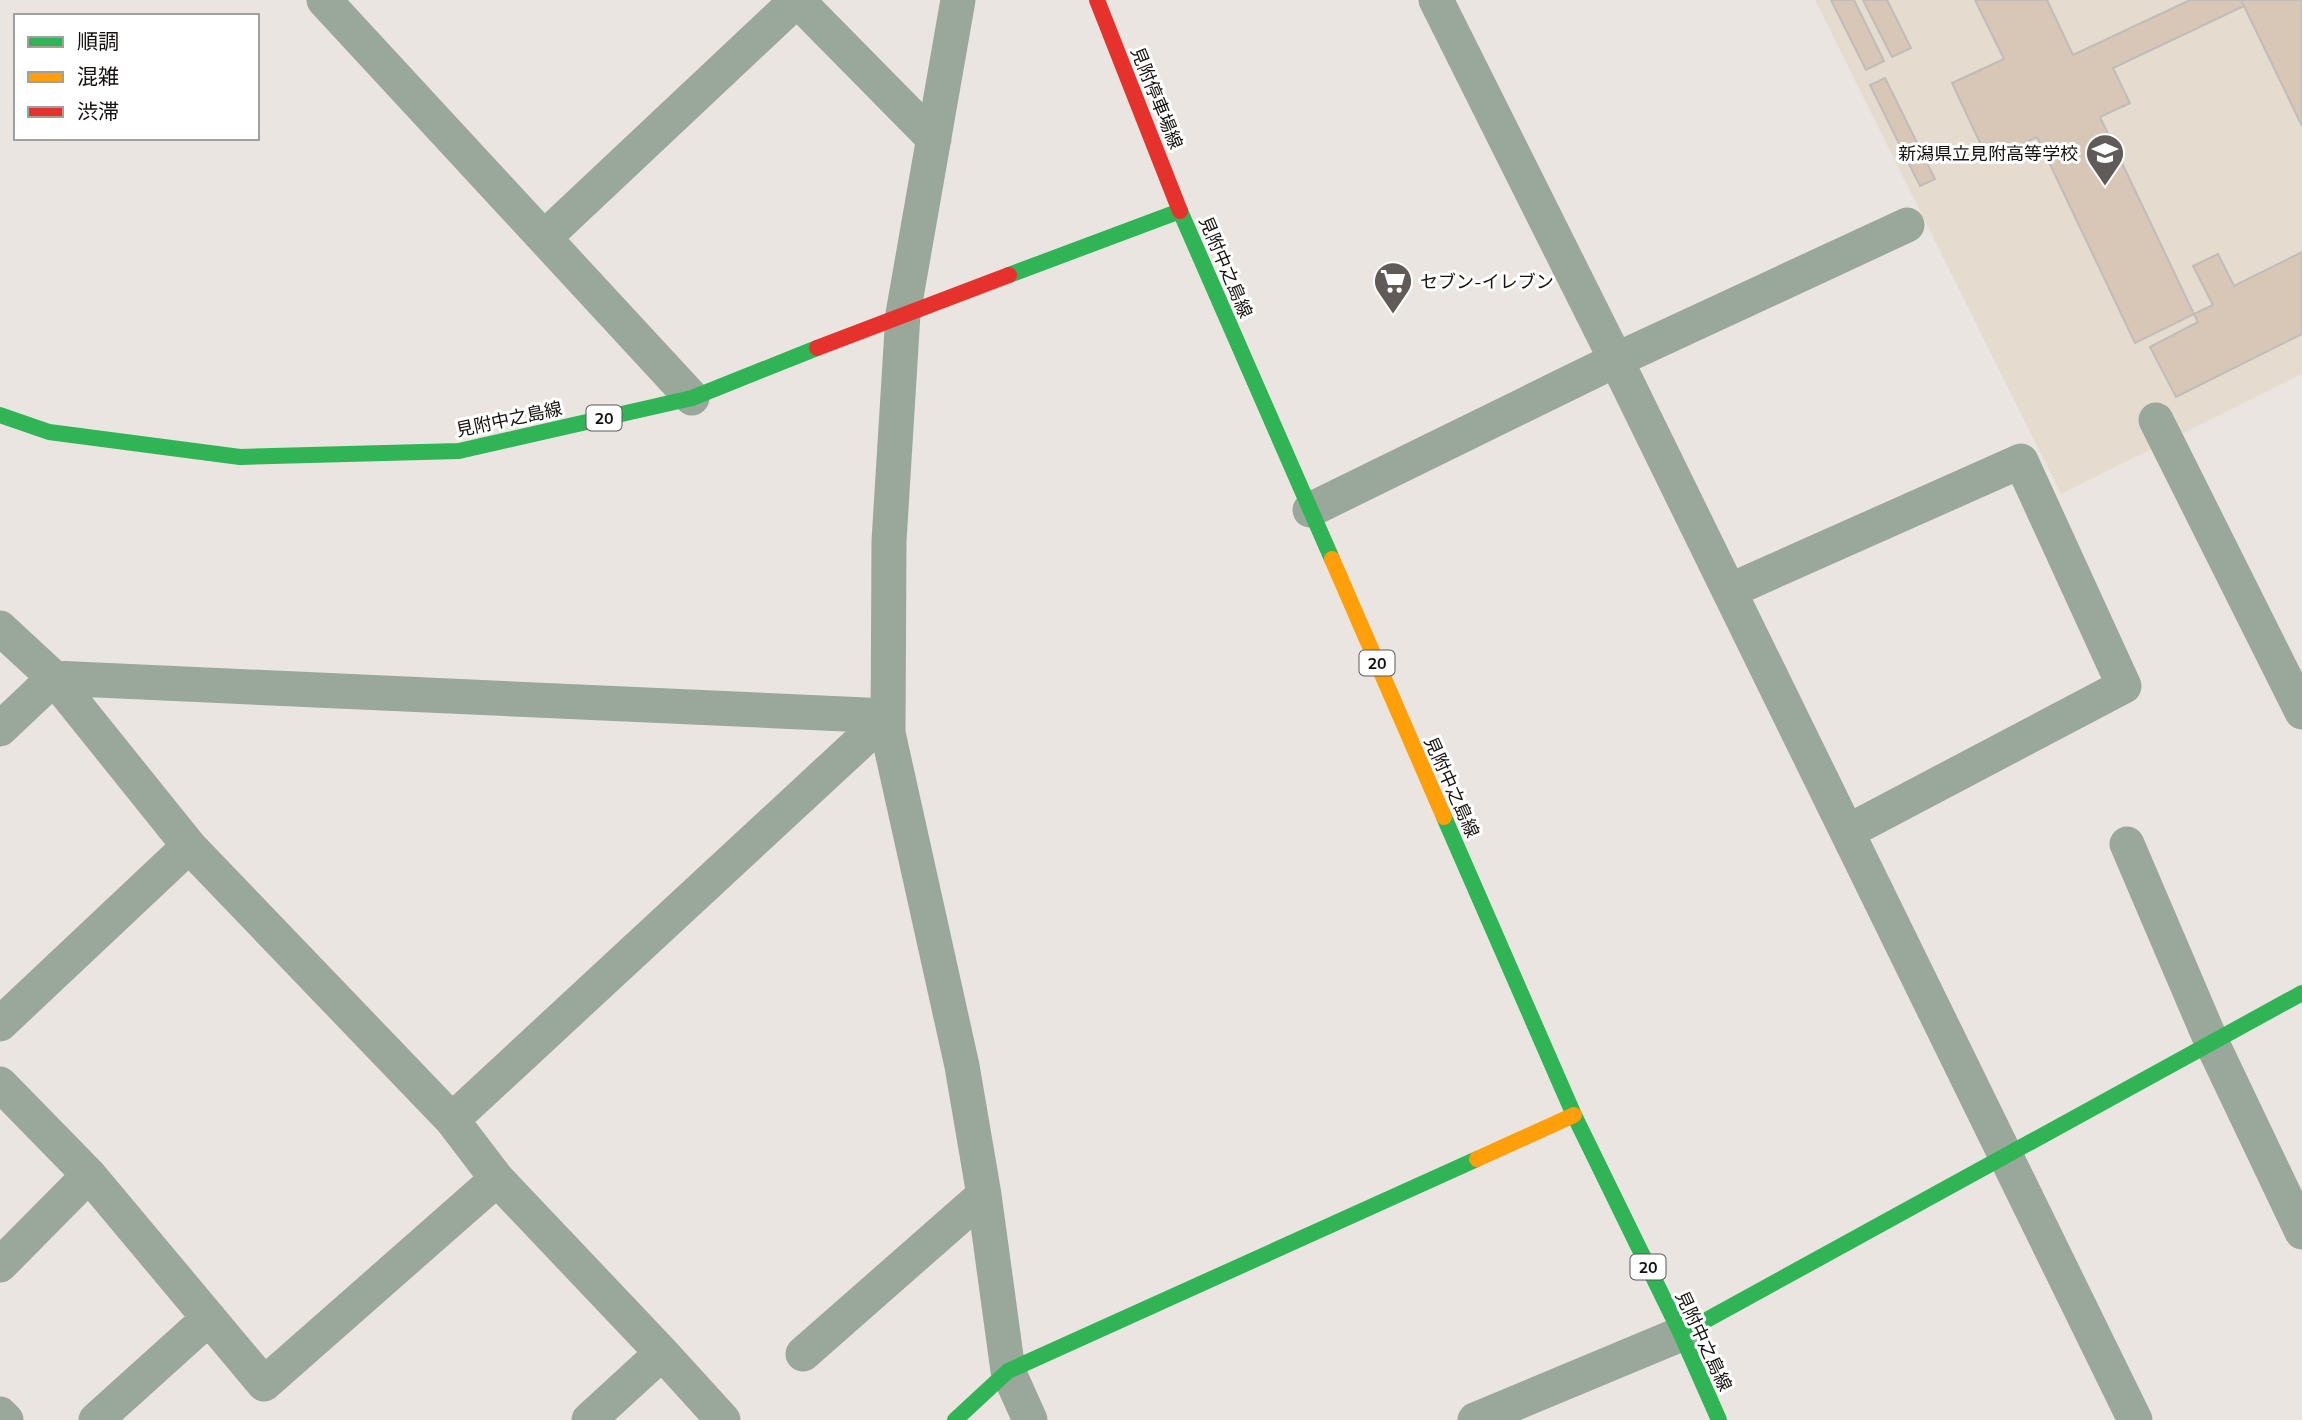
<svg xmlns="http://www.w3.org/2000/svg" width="2302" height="1420" font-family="Mulish,'Noto Sans JP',sans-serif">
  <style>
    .education { fill: #e5dbce }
    .building { fill: #d8c6b6; stroke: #c0bcb9; stroke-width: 2 }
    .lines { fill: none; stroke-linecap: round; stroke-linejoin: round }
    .street { stroke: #99a89a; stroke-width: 35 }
    .fast { stroke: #30b455; stroke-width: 16 }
    .slow { stroke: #ff9f0a; stroke-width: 16 }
    .jam { stroke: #e5322d; stroke-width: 16 }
    .labels { text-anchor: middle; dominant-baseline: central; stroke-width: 6; stroke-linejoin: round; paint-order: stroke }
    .shield { fill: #fff; stroke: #5b5857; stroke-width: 2 }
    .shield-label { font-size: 16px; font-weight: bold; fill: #15110f }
    .street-label { font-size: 18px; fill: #15110f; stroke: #fff }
    .poi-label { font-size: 18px; fill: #15110f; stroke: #fff; text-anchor: end }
  </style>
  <rect width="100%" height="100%" fill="#eae5e0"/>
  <path class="education" d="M1815,0H2302V374L2061,494Z"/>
  <path class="building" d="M1831,0H1854L1884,61L1866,70Z
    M1863,0H1887L1911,48L1892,57Z
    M1975,0H2047L2073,55L2190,0H2241L2244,6L2113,68L2130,103L2100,117L2194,314L2135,343L2037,137L1988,160L1952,83L2004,59Z
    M2241,0H2302V126L2244,6Z
    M1885,78L1935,179L1920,186L1870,85Z
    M2302,252V334L2176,397L2150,347L2198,322L2194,314L2213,305L2193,266L2218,254L2234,286Z"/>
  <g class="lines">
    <path class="street" d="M324,0L692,398
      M958,0L903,314L889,541L888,733L962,1066L984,1195L1008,1371L1030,1420
      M1436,0L1616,360L2135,1420
      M544,238L797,0L934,139
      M2156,420L2302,712
      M1310,510L1616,360L1907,225
      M1729,591L2021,461L2124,686L1847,832
      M0,628L54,678L189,846L452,1120L497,1179L264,1384L89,1175L0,1265
      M0,729L54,678L888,716
      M2127,844L2212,1043L2302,1232
      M0,1024L189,846
      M0,1084L89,1175
      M452,1120L888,716
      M497,1179L662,1353L589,1420
      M662,1353L723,1420
      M803,1354L984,1195
      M0,1414L6,1420
      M96,1420L209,1318
      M1475,1420L1681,1334"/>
    <path class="fast" d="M1009,275L1180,211L1332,559
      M0,415L49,432L240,457L459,451L692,398L817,348
      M1444,817L1574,1115L1681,1334L1719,1420
      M1681,1334L2302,993
      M955,1420L1008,1371L1477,1159"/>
    <path class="slow" d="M1332,559L1444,817
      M1477,1159L1574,1115"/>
    <path class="jam" d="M1097,0L1180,211
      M817,348L1009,275"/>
  </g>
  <defs>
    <g id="school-pin" transform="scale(2.0125)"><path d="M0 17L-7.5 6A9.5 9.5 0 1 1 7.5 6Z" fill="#605b58" stroke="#fff"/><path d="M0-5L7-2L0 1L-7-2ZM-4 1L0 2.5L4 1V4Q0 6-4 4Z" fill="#fff"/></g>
    <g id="supermarket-pin" transform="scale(2.0125)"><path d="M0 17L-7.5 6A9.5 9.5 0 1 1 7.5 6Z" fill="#605b58" stroke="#fff"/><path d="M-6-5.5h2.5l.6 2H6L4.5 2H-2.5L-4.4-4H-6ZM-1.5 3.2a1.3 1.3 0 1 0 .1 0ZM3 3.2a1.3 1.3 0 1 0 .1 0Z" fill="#fff"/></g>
  </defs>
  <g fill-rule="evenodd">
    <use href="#school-pin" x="2105" y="153"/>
    <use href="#supermarket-pin" x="1393" y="281"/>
  </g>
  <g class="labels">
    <g class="shield">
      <rect x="586.5" y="405.5" width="35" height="25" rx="5"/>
      <rect x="1359.5" y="650.5" width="35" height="25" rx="5"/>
      <rect x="1630.5" y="1254.5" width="35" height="25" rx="5"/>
    </g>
    <g class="shield-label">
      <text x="604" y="418">20</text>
      <text x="1377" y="663">20</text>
      <text x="1648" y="1267">20</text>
    </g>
    <g class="street-label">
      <text transform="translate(1157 98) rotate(68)">見附停車場線</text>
      <text transform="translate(1226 267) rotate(67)">見附中之島線</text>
      <text transform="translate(509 419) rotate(-12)">見附中之島線</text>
      <text transform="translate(1452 787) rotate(66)">見附中之島線</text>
      <text transform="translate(1704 1341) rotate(65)">見附中之島線</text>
    </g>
    <g class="poi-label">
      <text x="2078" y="153">新潟県立見附高等学校</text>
      <text x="1420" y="281" text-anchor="start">セブン-イレブン</text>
    </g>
  </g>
  <rect x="14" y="14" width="245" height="126" fill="#ffffff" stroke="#a1a09f" stroke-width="2"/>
  <rect x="28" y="37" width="35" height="10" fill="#30b455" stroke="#a1a09f" stroke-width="2"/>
  <text x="77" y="49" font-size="21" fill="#15110f">順調</text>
  <rect x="28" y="72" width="35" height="10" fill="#ff9f0a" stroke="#a1a09f" stroke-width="2"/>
  <text x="77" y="84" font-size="21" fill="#15110f">混雑</text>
  <rect x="28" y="107" width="35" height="10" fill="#e5322d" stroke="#a1a09f" stroke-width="2"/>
  <text x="77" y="119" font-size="21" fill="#15110f">渋滞</text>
</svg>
